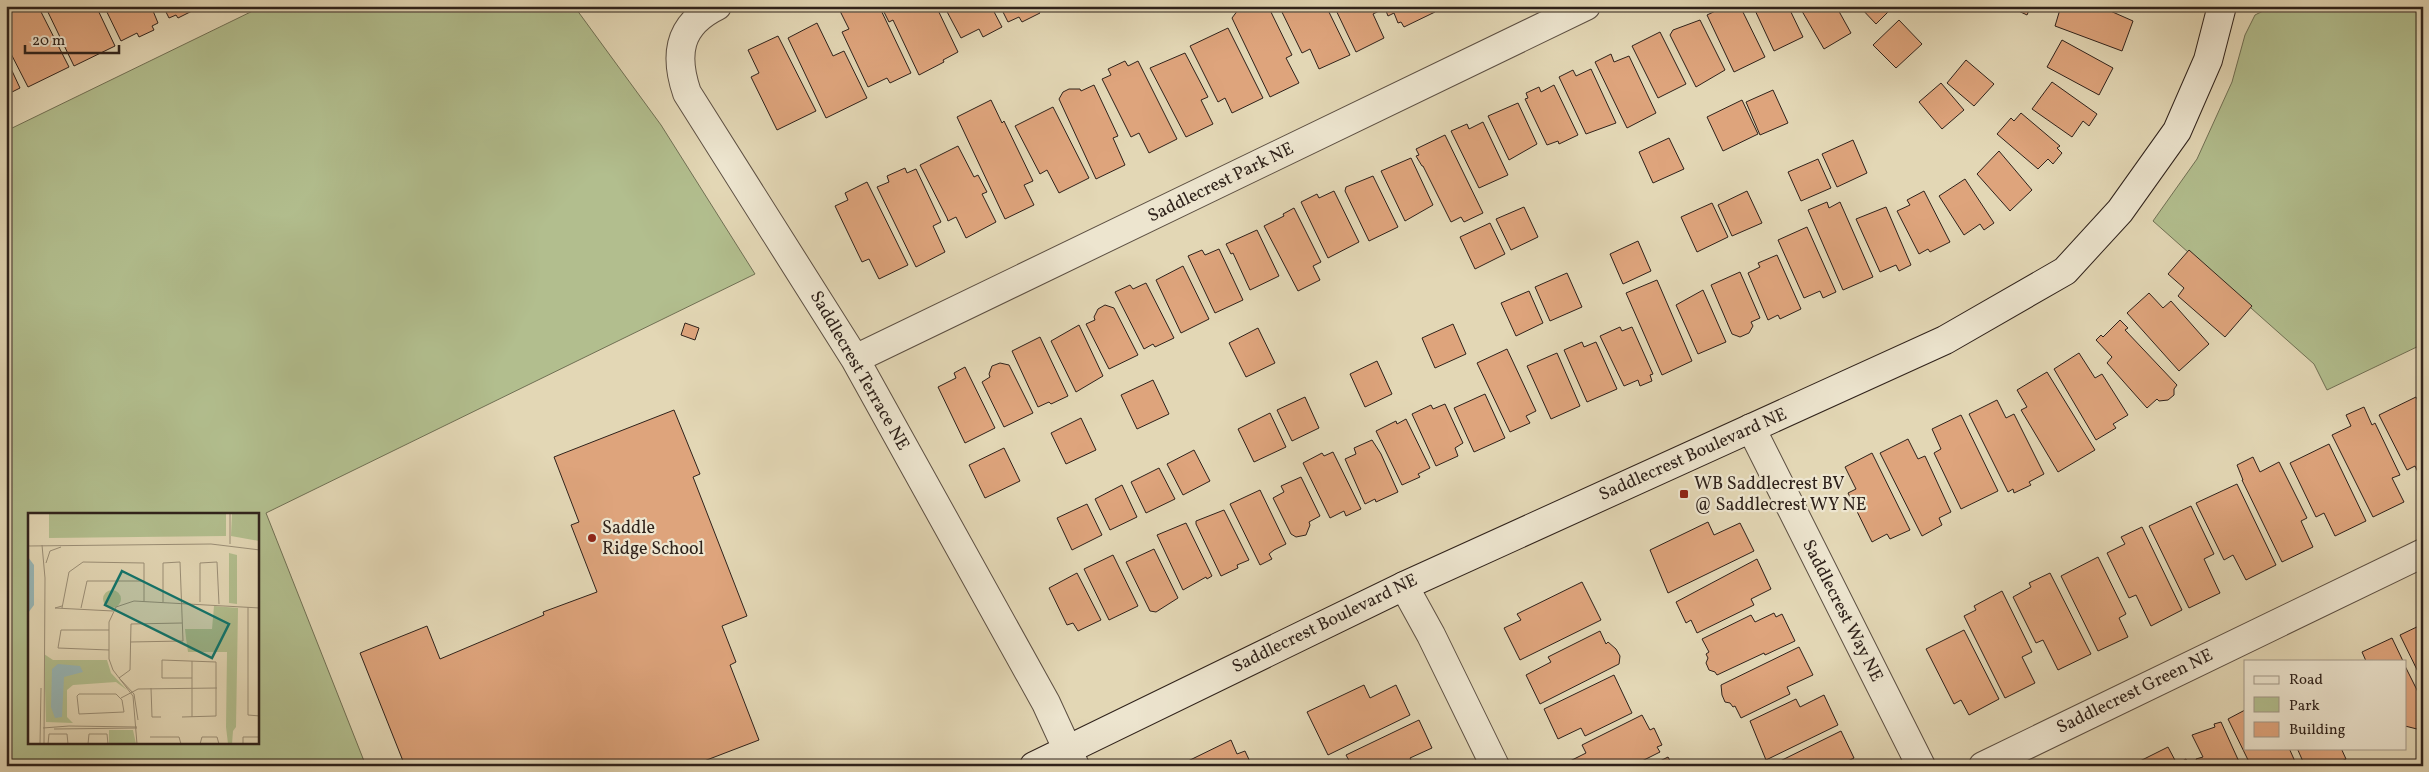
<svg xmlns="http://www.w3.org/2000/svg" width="2429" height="772" font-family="Vollkorn,serif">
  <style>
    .green { fill: #b2be8e; stroke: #707054; fill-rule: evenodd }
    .building { fill: #dea47c; stroke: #2f221b }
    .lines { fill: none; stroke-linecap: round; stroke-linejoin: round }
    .street-casing { stroke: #5c4f42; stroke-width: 30 }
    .secondary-casing { stroke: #2f221b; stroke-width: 30 }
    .street { stroke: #ede5cf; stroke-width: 28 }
    .secondary { stroke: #ede5cf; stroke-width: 28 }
    .poi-dot { fill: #8f2418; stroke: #ede5cf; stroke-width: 2 }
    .labels { text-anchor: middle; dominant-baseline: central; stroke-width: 4.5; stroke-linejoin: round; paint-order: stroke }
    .street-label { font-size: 18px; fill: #2f221b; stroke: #ede5cf }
    .poi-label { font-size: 18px; fill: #2f221b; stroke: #ede5cf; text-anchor: start }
    .inset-road { fill: none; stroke: #9b8f77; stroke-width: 1 }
    .view { fill: #0f766e; fill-opacity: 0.15; stroke: #0f766e; stroke-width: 2.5 }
    .inset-edge { fill: none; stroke: #2f221b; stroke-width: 2.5 }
  </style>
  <rect width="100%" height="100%" fill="#e3d7b5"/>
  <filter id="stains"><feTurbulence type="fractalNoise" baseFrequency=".004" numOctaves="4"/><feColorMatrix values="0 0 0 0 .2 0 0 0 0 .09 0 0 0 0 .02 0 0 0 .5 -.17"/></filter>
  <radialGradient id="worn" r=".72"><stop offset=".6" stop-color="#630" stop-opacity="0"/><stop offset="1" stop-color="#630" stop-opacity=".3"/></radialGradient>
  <path class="green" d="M263,6H574L661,125L755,274L266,513L366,766H6V131ZM29,514H258V743H29Z
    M2273,6H2423V344L2327,390L2314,364L2153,221L2197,159L2232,82L2245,35L2255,15Z"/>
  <path class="building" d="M6,6H38L69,67L28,87L6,44Z
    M45,6H96L115,46L74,66Z
    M104,6H151L158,23L152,26L154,30L139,37L137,33L121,41Z
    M163,6H192L190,7L192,11L178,18L176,15L169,18Z
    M879,6L911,73L890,83L887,78L868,87L842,32L849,29L838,7Z
    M881,6H936L958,52L943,60L944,62L919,75L893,20L889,22Z
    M944,6H991L1002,27L983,37L979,29L961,38Z
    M1000,6H1040L1037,8L1040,13L1022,22L1019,17L1008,22Z
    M1262,6H1268L1292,55L1286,58L1299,83L1270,97L1232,18L1238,10L1244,7L1250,9L1254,7L1255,10Z
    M1279,6H1326L1350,55L1319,69L1310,49L1302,53Z
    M1334,6H1377L1379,11L1373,14L1384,38L1356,52Z
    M1384,6H1432L1435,12L1404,27L1401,22L1398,23L1394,13L1388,16Z
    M1726,6H1740L1765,57L1734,72L1707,15Z
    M1753,6H1788L1803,37L1774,51Z
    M1799,6H1836L1851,33L1824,49Z
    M1859,6H1894L1876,24Z
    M2008,6H2031L2027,15Z
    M2061,6H2099L2133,21L2122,51L2055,26Z
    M1700,20L1725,70L1696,87L1670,35L1673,30Z
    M1899,20L1922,44L1896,68L1873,45Z
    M817,23L833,56L844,51L867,98L826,118L788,38Z
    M1228,28L1263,98L1232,113L1225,98L1218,102L1190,46Z
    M1660,32L1686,84L1658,98L1632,46Z
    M778,36L816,111L777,130L751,77L759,73L748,50Z
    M2062,40L2113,68L2099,95L2047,67Z
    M1185,53L1208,97L1201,100L1213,124L1186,137L1150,68Z
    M1611,54L1614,62L1629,56L1656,113L1627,128L1595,62Z
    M6,58L20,88L6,95Z
    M1966,60L1994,84L1974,106L1947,83Z
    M1125,61L1128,66L1138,61L1177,139L1149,153L1139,133L1131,137L1102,79L1111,75L1108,69Z
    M1591,69L1616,123L1586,134L1559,77L1573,70L1576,76Z
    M2052,82L2097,114L2089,126L2083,121L2072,137L2032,109Z
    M1941,83L1964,110L1942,129L1919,102Z
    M1094,85L1118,136L1113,138L1125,165L1096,179L1059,99L1063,92L1069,89H1080L1081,91Z
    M1554,85L1578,135L1559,144L1558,141L1547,145L1525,99L1528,98L1526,93L1539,87L1541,92Z
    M1773,90L1788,123L1760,135L1746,102Z
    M991,100L1002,123L1004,121L1033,181L1024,185L1034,205L1005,219L957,117Z
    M1742,100L1758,134L1723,151L1707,117Z
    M1518,103L1537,144L1509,160L1488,116Z
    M1053,107L1089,178L1059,193L1047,170L1040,174L1015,126Z
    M2021,113L2060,146L2057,148L2062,153L2053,164L2048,159L2038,169L1997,134L2011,118L2014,121Z
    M1483,122L1508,175L1479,188L1451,131L1467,124L1469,129Z
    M1445,135L1483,213L1464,222L1461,217L1451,222L1423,166H1422L1416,156L1419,155L1416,149Z
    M1669,138L1684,169L1653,183L1639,152Z
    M1853,140L1867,173L1837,187L1822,154Z
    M958,146L974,177L978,175L987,192L982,194L996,222L966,238L956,217L948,221L947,218L920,165Z
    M1999,151L2032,190L2010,211L1977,174Z
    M1411,158L1433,205L1405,221L1381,171Z
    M1818,159L1831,188L1801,201L1788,172Z
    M905,168L907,173L916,169L941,222L933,226L945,252L916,267L877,187L889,182L887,176Z
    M1373,176L1398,227L1369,241L1345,191L1346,187Z
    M1965,179L1994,223L1984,230L1980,224L1964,235L1939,196Z
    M867,182L908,265L879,279L869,259L862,262L835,206L848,200L845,193Z
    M1334,191L1359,242L1328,258L1301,202L1317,194L1319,198Z
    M1747,191L1762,223L1732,236L1718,205Z
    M1924,191L1950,242L1930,252L1928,249L1919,254L1897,211L1910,205L1907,200Z
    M1827,202L1829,208L1840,202L1873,277L1843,290L1808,210Z
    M1712,203L1728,237L1697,252L1681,217Z
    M1524,207L1538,237L1511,250L1496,219Z
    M1886,207L1911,265L1899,271L1896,265L1880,272L1856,219Z
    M1294,208L1321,262L1313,266L1320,280L1298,291L1264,226L1284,216L1283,214Z
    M1490,223L1505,254L1475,269L1460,237Z
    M1807,227L1836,292L1823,298L1820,291L1804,298L1778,240Z
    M1257,230L1279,276L1250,290L1233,253L1231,254L1226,244Z
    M1638,241L1651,271L1623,284L1610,254Z
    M1219,249L1243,300L1215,313L1188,256L1202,250L1205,255Z
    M2189,250L2252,306L2225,337L2178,296L2184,288L2168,274Z
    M1777,255L1801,309L1780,319L1778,315L1768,320L1748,273L1760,267L1758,263Z
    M1183,266L1209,319L1181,333L1156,280Z
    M1740,272L1760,318L1751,322L1753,326L1749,333L1740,337L1732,334L1711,285Z
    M1567,273L1582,307L1550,321L1535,287Z
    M1657,280L1692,361L1662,375L1626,293Z
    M1146,283L1174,338L1155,347L1153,344L1144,349L1115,292L1130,285L1133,289Z
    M1703,290L1726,342L1698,354L1676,305Z
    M1529,291L1543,323L1516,336L1501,303Z
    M2149,293L2163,308L2171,301L2209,344L2179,371L2127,313Z
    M1105,305L1114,308L1138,355L1109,369L1086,324L1095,320L1094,317L1098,309Z
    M2120,320L2128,328L2125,330L2177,385L2174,389V395L2168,400L2159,401L2157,399L2147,408L2107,363L2112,357L2096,340L2101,335L2103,337Z
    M685,323L699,328L695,340L681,335Z
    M1453,324L1466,354L1435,368L1422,338Z
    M1079,325L1103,376L1076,392L1051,341Z
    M1620,327L1622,331L1632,327L1653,374L1650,375L1652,381L1640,386L1638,380L1624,386L1600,336Z
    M1258,328L1275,363L1246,377L1229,343Z
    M1040,337L1068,396L1051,404L1049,402L1038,407L1012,351Z
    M1582,342L1584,347L1596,342L1617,389L1587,402L1564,350Z
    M1507,349L1536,411L1526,416L1530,423L1510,432L1477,363Z
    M1557,353L1580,406L1551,419L1527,366Z
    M2079,353L2095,378L2102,374L2128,415L2113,424L2116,428L2096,440L2054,369Z
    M1377,361L1392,394L1365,407L1350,374Z
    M1000,363L1009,365L1033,413L1004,427L982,382L990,377L989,374L992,366Z
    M965,367L995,428L965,443L938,387L956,378L954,373Z
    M2047,372L2095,450L2058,472L2021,410L2027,407L2017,390Z
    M1153,380L1169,414L1137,429L1121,395Z
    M1485,394L1505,438L1474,452L1454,408Z
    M1305,397L1319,428L1292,441L1277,410Z
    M2416,397L2423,411V482L2415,466L2407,470L2379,415Z
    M1997,400L2006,418L2014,414L2044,474L2029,482L2031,485L2014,493L2013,489L2008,492L1969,414Z
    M1445,404L1463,443L1455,448L1458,456L1436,466L1412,414L1431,405L1433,409Z
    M2364,407L2372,425L2375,423L2400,475L2392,478L2404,502L2373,517L2332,435L2351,426L2346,415Z
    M674,410L700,474L693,477L747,616L722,626L736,662L730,665L759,740L691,766H405L360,653L427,626L440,659L544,615L543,612L597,592L571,525L579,522L554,457Z
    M1270,413L1286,447L1254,462L1238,429Z
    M1961,415L1998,491L1961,509L1934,453L1941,449L1932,429Z
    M1081,418L1096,450L1066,464L1051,433Z
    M1406,419L1430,468L1418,474L1420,477L1402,485L1376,431L1396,421L1397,424Z
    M1908,439L1918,459L1925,456L1951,512L1939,518L1942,525L1922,536L1880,453Z
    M1372,440L1381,454L1398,492L1376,502L1375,499L1365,504L1345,459L1356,454L1354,448Z
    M2329,444L2366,521L2335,536L2324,513L2316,517L2290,463Z
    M1004,448L1020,481L985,498L969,465Z
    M1194,450L1210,481L1183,495L1167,464Z
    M1333,452L1361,509L1346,516L1344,511L1330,518L1303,463L1322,453L1324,456Z
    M1872,453L1910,530L1890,539L1887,534L1872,542L1848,493L1856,489L1845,467Z
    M2253,457L2260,472L2279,462L2307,518L2301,521L2313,547L2282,562L2242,480H2243L2237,465Z
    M1159,468L1175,499L1146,513L1131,482Z
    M1301,477L1320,516L1309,522L1310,525L1306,535L1296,537L1291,534L1273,498L1284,492L1281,486Z
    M2237,484L2276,565L2246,580L2233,555L2224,560L2196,503Z
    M1122,485L1137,517L1110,530L1095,499Z
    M1260,490L1286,544L1274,550L1269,554L1272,559L1260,565L1230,504Z
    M1087,504L1102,535L1072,550L1057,518Z
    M2191,506L2214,554L2204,559L2220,593L2189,608L2149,526Z
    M1224,510L1249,560L1237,565L1238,568L1221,576L1196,524V521Z
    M1708,522L1714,535L1740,523L1754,551L1668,593L1650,550Z
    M1186,523L1212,576L1207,579L1206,577L1183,590L1157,535Z
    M2142,527L2182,610L2151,626L2136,595L2129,598L2107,553L2125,544L2121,537Z
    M1154,549L1178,598L1156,612L1150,611L1126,562Z
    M1113,555L1138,606L1109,620L1084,569Z
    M2098,557L2126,614L2119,618L2128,637L2098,651L2061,576Z
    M1757,559L1771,589L1751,599L1754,605L1697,633L1691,620L1686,623L1676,602Z
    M1077,573L1101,620L1078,631L1073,623L1067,625L1049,588Z
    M2050,573L2091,654L2058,670L2043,640L2036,643L2013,597L2031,587L2029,583Z
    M1582,582L1601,620L1520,660L1504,628L1521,620L1517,614Z
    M2002,591L2032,652L2022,657L2035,683L2005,698L1964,616L1976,610L1974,606Z
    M1774,613L1776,617L1782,614L1795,641L1765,655L1764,653L1717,675L1715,672L1709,670L1706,663L1708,658L1706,654L1709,652L1702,639L1751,615L1755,622Z
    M2423,624V682L2400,635Z
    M1964,630L1999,699L1969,715L1961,700L1954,704L1926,649Z
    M1600,631L1606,644L1608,642L1616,649L1620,656L1619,664L1540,704L1526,675L1551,662L1548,657Z
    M2392,638L2403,661H2366L2362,652Z
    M1799,647L1813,675L1787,687L1790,694L1741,718L1735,706L1733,707L1730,703L1725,702L1722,695L1721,685Z
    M2405,666L2423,702V726L2417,729L2405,726Z
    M1614,675L1632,713L1585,736L1581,728L1558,739L1544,709Z
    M1364,685L1370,698L1396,685L1410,715L1328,755L1307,712Z
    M1824,695L1838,725L1766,760L1750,721L1796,699L1800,707Z
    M2245,710V748H2289L2297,766H2251L2228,719Z
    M1642,715L1650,730L1654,728L1662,745L1657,747L1660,752L1632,766H1570L1568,762L1586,753L1582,745Z
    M1419,720L1432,748L1410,758L1414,766H1352L1346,755Z
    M2221,722L2241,766H2199L2196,759L2203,757L2192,735L2215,727L2214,724Z
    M1841,731L1854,758L1838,766H1770Z
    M1231,740L1237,754L1245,751L1252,766H1190L1188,761Z
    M2168,747L2177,764L2186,759L2189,766H2143L2140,761Z
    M2297,748H2341L2346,759L2342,761L2340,766H2305Z
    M1668,757L1673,766H1650Z"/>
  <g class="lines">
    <g class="street-casing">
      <path id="street" d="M717,6C678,25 674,55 687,93L855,359L1046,703L1075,766
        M855,359L1586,6
        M1751,428L1921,766
        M1404,586L1431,635L1495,766
        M1983,766L2423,553"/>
    </g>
    <g class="secondary-casing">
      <path id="secondary" d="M1034,766L1404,586L1945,340L2065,271L2120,211L2177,131L2208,60L2222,6"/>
    </g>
    <use href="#street" class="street"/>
    <use href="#secondary" class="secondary"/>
  </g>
  <g class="poi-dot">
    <rect x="1679" y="489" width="10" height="10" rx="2.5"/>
    <circle cx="592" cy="538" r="5"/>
  </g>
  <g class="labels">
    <g class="street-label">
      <text transform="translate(1221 183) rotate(-26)">Saddlecrest Park NE</text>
      <text transform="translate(859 371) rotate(60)">Saddlecrest Terrace NE</text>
      <text transform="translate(1693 455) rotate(-24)">Saddlecrest Boulevard NE</text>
      <text transform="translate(1842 611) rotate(63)">Saddlecrest Way NE</text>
      <text transform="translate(1325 624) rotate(-26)">Saddlecrest Boulevard NE</text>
      <text transform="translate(2135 692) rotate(-26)">Saddlecrest Green NE</text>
    </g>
    <g class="poi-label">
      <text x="1694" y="484">WB Saddlecrest BV<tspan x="1694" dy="21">@ Saddlecrest WY NE</tspan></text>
      <text x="602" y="528">Saddle<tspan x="602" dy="21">Ridge School</tspan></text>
    </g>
  </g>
  <g transform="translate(28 513)">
    <rect width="231" height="231" fill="#e3d7b5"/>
    <path d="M21,0H198V23L21,25ZM204,0H231V28L203,23ZM201,40L209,42V91L201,90ZM75 86a9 9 0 1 1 18 0a9 9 0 1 1-18 0ZM186,93L210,95L208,214L205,218L204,231H200L198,214L199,139H160L158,125L157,116H184ZM16,141L25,147H79L83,160L99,177L88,169L45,172L39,177V204L45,210L18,209ZM81,217H105L108,231H81Z" fill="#b2be8e"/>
    <path d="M0,44L6,52V92L0,100ZM30,151L52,153L55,159L36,164L34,204L27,205L23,194L24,156Z" fill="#98b7b7"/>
    <path class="inset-road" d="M202,31V0M14,32L17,65L16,231M0,33L183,31L232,37M18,50L22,38L33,34M172,89V50L189,49L191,91M34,93L27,95L85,98M220,94V202L232,203M34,95L41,59L55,49L116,50V88M53,95L59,68H116M102,129L155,128L152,49L135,50V89M81,137L30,135L33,117H81M91,165L102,157L103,111L154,110M91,165L106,181L110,207M123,175L124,204H133M51,181H88L94,187L96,199L51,201L49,183ZM93,185L110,176L189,175M154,204L188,203V149L134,147V165H164M164,204V148M41,213L109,214M15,215L41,213M26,216L109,215M122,224H151L153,231M12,231L13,175M20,231L21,221H39L40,231M60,231L61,221H79L80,231M109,231L105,183L85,157L81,146V109L88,94L106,88L232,95M172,231L174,224H189L191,231M215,231V224H232"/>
    <path class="view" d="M94,58L201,111L184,145L77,92Z"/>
    <rect width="231" height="231" class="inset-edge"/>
  </g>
  <rect width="2429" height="772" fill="none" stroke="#e3d7b5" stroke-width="25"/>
  <rect x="8" y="8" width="2414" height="757" fill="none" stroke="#2f221b" stroke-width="2.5"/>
  <rect x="12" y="12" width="2404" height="747" fill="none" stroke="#2f221b"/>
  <rect x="2244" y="660" width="162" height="90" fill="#ede5cf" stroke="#a19787"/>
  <rect x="2254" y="676" width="25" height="8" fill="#ede5cf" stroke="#a19787"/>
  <text x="2289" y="684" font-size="15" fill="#2f221b">Road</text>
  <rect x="2254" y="697" width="25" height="15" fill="#b2be8e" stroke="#a19787"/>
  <text x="2289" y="710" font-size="15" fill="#2f221b">Park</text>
  <rect x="2254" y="722" width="25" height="15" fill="#dea47c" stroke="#a19787"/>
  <text x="2289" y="734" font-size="15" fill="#2f221b">Building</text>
  <path d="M25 45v8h94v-8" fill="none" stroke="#2f221b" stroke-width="2.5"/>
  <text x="32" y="45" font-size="15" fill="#2f221b" stroke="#ede5cf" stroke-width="4" paint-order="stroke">20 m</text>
  <rect width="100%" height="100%" filter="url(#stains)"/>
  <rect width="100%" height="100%" fill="url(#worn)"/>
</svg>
